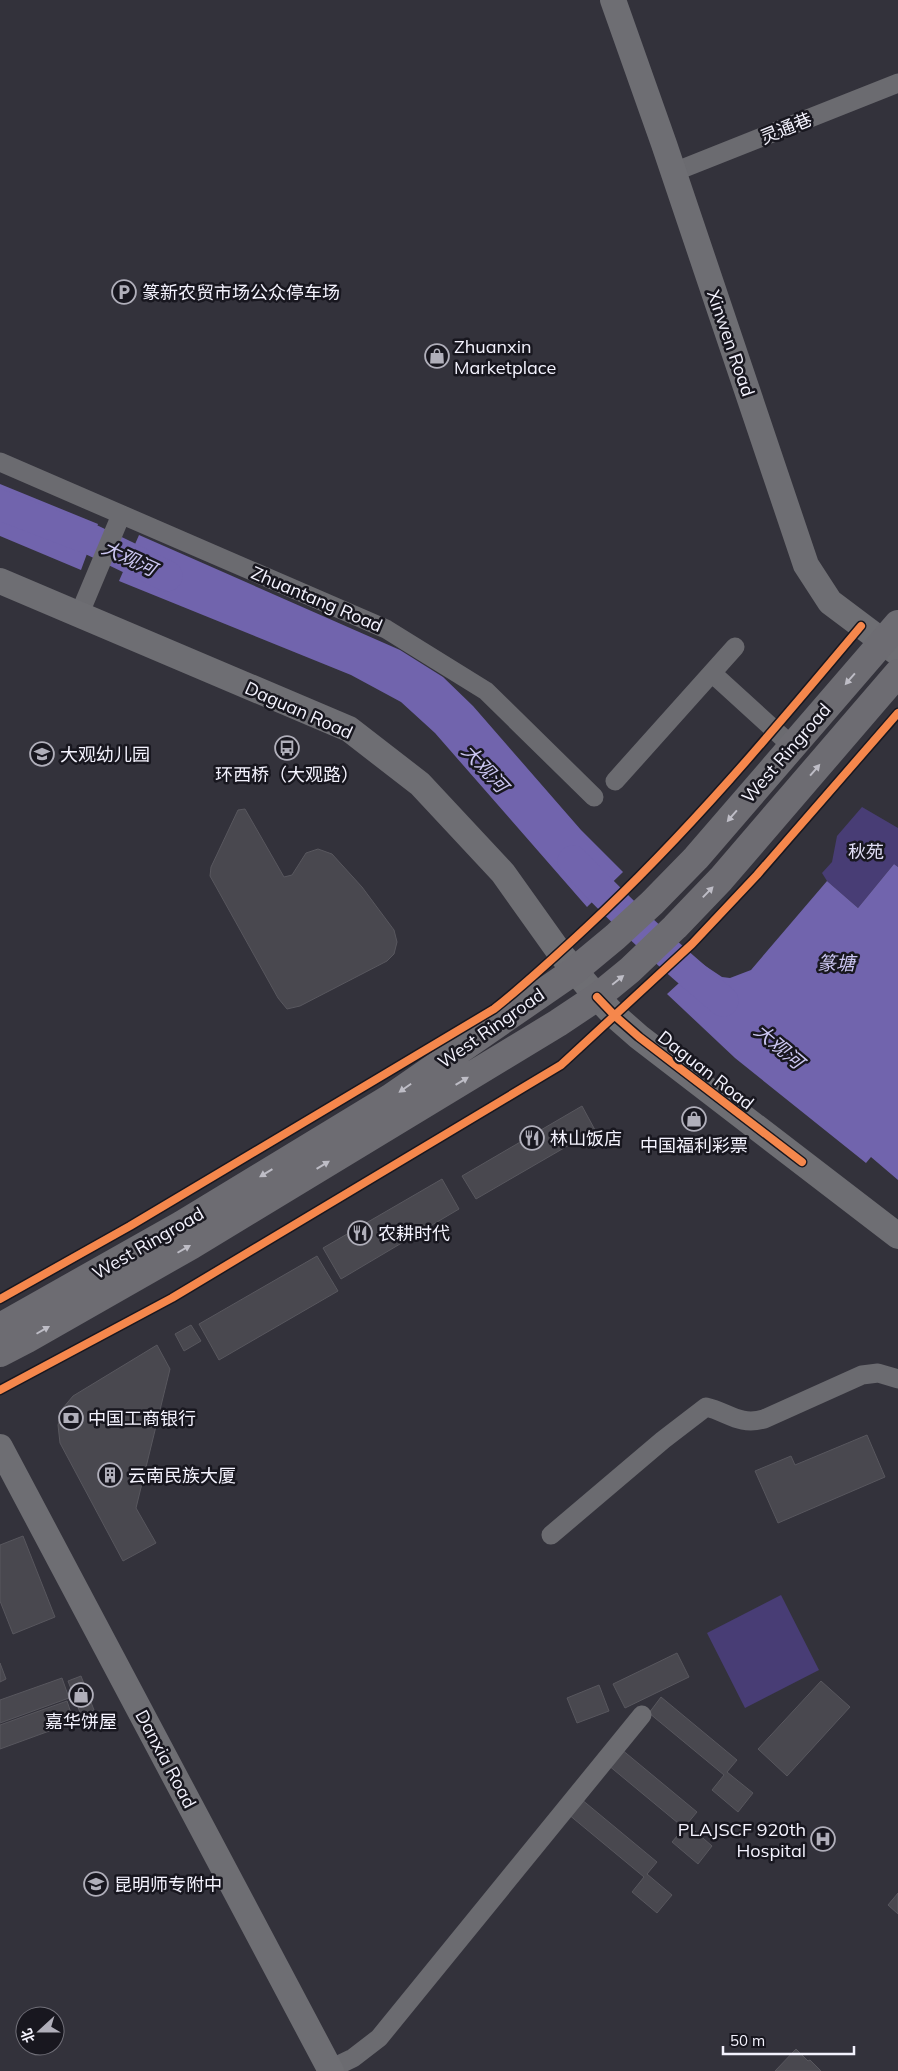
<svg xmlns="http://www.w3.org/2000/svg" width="898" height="2071" font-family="Mulish,'Noto Sans SC',sans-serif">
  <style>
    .green { fill: #483d75 }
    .water { fill: #7164ad }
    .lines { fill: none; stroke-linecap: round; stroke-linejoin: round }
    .river { stroke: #7164ad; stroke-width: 31 }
    .building { fill: #49484f; stroke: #58575e }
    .street { stroke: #6b6b70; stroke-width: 19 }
    .secondary { stroke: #6e6e73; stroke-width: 26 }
    .primary { stroke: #6d6c72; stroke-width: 28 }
    .cycleway-casing { stroke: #18171f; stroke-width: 11 }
    .cycleway { stroke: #f5874c; stroke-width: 8 }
    .oneway { fill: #bebdc6 }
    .labels { text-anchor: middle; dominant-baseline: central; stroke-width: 5; stroke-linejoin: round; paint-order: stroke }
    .street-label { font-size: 18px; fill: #f4f3fe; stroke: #18171f }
    .poi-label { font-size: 18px; fill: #f4f3fe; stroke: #18171f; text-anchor: start }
    .park-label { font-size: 18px; fill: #e1def5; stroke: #18171f }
    .water-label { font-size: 19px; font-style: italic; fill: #ccc7f2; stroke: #18171f }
  </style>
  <rect width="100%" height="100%" fill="#33323b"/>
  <path class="green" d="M862,807L898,828V867L894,864L858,908L827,881L822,873L832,862L837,836Z
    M781,1595L819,1670L745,1708L707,1633Z"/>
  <path class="water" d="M0,484L98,524L81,570L0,536Z
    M139,535L400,650L443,677L473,706L581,830L623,872L587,907L435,733L401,702L351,675L119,581Z
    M894,864L898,867V1180L871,1157L866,1163L735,1058L667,994L701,963L722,977L730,978L751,970L827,881L858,908Z"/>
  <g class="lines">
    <path class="river" d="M0,505L92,540L167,576
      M573,861C620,911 670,957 723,1001"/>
  </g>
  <path class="building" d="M245,809L284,877L292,875L306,853L318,849L332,854L362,887L394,930L397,942L394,954L387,961L300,1006L287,1009L278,998L210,876L211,867L238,810Z
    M582,1106L595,1130L476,1199L462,1176Z
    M442,1179L459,1209L341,1279L323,1248Z
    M317,1256L338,1291L219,1360L199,1324Z
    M191,1325L201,1341L184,1351L175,1334Z
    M157,1345L170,1369L136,1508L156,1543L123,1561L60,1443L58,1425L63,1408L73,1396Z
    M867,1435L885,1477L778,1523L755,1471L791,1456L795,1465Z
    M23,1536L55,1617L13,1634L0,1601V1545Z
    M677,1653L689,1677L625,1708L613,1684Z
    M0,1663L6,1679L0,1682Z
    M81,1676L94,1710L81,1715L68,1681Z
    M62,1678L69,1698L0,1723V1700Z
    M821,1681L850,1707L787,1776L758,1749Z
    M599,1685L609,1711L577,1723L567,1698Z
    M661,1697L737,1760L727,1772L753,1793L738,1812L712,1790L724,1775L649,1713Z
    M67,1701L74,1722L0,1749V1725Z
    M621,1749L697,1812L687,1824L712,1846L698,1864L672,1842L684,1828L608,1765Z
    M581,1799L657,1862L647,1874L672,1895L657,1913L632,1892L644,1877L568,1814Z
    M898,1893V1914L888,1905Z
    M796,2049L808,2061L810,2060L821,2071H775Z"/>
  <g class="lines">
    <path class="street" d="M674,172L898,83
      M0,462L386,629L486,691L594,797
      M79,615L121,515
      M712,673L792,746
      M615,781L735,647
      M551,1535L663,1440L706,1407C728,1412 739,1426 764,1419L862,1375L878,1373L898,1379
      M330,2069L353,2058L379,2038L642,1715"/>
    <path class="secondary" d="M613,0L664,144L806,565L830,602L898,653
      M0,581L349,729L420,784L503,873L560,953L597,997L615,1016L639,1037L898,1236
      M0,1447L331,2071"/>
    <path class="primary" d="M0,1327L181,1225L390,1098L574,971L615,937L652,903L696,858L898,624
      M0,1353L27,1339L192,1245L558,1023L597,997L630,970L675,927L721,879L898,673"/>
    <g class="cycleway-casing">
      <path id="cycleway" d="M597,997L615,1016L639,1037L802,1162
        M0,1299L130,1226L494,1009C527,983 557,955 588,926C687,834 774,730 861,626
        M0,1390L172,1298L561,1065L692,944L757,875L898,713"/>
    </g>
    <use href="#cycleway" class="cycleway"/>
  </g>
  <defs><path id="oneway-solid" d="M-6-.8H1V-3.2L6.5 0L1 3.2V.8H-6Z" transform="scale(1.25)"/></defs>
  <g class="oneway">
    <use href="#oneway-solid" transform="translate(850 679) rotate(131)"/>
    <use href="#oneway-solid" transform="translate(815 770) rotate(-49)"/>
    <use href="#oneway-solid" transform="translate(732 816) rotate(131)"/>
    <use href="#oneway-solid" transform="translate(708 892) rotate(-46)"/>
    <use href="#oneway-solid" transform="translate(618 980) rotate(-39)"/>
    <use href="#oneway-solid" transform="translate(462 1081) rotate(-31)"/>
    <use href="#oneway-solid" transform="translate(405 1088) rotate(145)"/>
    <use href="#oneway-solid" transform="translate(323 1165) rotate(-31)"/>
    <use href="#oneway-solid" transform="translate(266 1173) rotate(149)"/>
    <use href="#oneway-solid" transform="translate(184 1249) rotate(-30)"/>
    <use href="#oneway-solid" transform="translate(43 1330) rotate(-30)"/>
  </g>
  <defs>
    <g id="parking-ring" transform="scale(1.25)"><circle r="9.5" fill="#18171f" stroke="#b0afba" stroke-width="1.5"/><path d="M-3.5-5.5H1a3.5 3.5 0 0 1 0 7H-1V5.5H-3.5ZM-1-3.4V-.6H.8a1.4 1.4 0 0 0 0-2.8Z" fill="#b0afba"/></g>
    <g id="shop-ring" transform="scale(1.25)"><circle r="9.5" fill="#18171f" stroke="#b0afba" stroke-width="1.5"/><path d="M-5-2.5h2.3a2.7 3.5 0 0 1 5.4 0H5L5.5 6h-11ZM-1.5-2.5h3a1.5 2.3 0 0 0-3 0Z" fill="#b0afba"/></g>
    <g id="bus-ring" transform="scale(1.25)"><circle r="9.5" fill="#18171f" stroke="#b0afba" stroke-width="1.5"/><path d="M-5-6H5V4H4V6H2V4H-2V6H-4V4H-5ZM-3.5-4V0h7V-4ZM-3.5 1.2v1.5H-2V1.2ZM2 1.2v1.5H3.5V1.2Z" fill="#b0afba"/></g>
    <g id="school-ring" transform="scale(1.25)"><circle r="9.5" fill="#18171f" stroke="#b0afba" stroke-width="1.5"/><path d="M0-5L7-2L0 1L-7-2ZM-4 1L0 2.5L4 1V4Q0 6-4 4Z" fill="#b0afba"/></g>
    <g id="restaurant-ring" transform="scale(1.25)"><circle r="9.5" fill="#18171f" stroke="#b0afba" stroke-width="1.5"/><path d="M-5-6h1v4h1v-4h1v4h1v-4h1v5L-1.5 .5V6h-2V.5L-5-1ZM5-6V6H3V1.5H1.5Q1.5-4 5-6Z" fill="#b0afba"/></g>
    <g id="bank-ring" transform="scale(1.25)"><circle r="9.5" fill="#18171f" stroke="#b0afba" stroke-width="1.5"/><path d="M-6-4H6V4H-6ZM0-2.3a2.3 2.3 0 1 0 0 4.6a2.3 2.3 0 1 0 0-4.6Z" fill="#b0afba"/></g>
    <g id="building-ring" transform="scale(1.25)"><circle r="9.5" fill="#18171f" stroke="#b0afba" stroke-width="1.5"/><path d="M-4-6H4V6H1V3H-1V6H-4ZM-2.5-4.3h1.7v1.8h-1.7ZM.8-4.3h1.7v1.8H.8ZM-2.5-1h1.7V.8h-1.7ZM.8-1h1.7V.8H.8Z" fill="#b0afba"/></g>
    <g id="hospital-ring" transform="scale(1.25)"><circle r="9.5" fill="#18171f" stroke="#b0afba" stroke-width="1.5"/><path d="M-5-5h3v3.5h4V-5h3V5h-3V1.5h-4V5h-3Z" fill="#b0afba"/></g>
  </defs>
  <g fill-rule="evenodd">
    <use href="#parking-ring" x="124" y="292"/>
    <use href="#shop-ring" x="437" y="356"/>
    <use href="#bus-ring" x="287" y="748"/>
    <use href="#school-ring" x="42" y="754"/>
    <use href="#shop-ring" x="694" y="1119"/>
    <use href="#restaurant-ring" x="532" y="1138"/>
    <use href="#restaurant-ring" x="360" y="1233"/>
    <use href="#bank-ring" x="71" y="1418"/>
    <use href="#building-ring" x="110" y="1475"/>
    <use href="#shop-ring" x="81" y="1695"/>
    <use href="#hospital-ring" x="823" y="1839"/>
    <use href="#school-ring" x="96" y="1884"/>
  </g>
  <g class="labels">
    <g class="street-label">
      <text transform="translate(786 128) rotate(-22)">灵通巷</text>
      <text transform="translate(731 343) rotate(71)">Xinwen Road</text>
      <text transform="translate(317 599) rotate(23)">Zhuantang Road</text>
      <text transform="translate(299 710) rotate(24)">Daguan Road</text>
      <text transform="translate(786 753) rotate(-49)">West Ringroad</text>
      <text transform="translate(491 1028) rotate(-35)">West Ringroad</text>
      <text transform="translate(706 1070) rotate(38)">Daguan Road</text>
      <text transform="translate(148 1243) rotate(-30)">West Ringroad</text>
      <text transform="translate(166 1759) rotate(62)">Danxia Road</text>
    </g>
    <g class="poi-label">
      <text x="142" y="292">篆新农贸市场公众停车场</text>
      <text x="454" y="346">Zhuanxin<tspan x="454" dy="21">Marketplace</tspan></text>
      <text x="60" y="754">大观幼儿园</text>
      <text x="287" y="774" text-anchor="middle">环西桥（大观路）</text>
      <text x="550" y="1138">林山饭店</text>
      <text x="694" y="1145" text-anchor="middle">中国福利彩票</text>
      <text x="378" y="1233">农耕时代</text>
      <text x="88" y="1418">中国工商银行</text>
      <text x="128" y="1475">云南民族大厦</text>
      <text x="81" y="1721" text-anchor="middle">嘉华饼屋</text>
      <text x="806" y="1829" text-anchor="end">PLAJSCF 920th<tspan x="806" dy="21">Hospital</tspan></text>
      <text x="114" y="1884">昆明师专附中</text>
    </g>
    <g class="park-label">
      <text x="866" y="851">秋苑</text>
    </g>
    <g class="water-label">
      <text transform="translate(129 558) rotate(25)">大观河</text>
      <text transform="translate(485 768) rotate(47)">大观河</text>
      <text x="836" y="963">篆塘</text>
      <text transform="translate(779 1046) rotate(40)">大观河</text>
    </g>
  </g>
  <g transform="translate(40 2031) rotate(249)"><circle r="24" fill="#18171f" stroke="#706f78"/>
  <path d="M0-4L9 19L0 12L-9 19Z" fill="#b0afba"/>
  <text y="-8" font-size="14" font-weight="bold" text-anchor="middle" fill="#f4f3fe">北</text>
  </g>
  <path d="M723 2046v8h131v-8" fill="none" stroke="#f4f3fe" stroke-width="2.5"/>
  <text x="730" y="2046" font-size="15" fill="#f4f3fe" stroke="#18171f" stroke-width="4" paint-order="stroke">50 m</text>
</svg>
